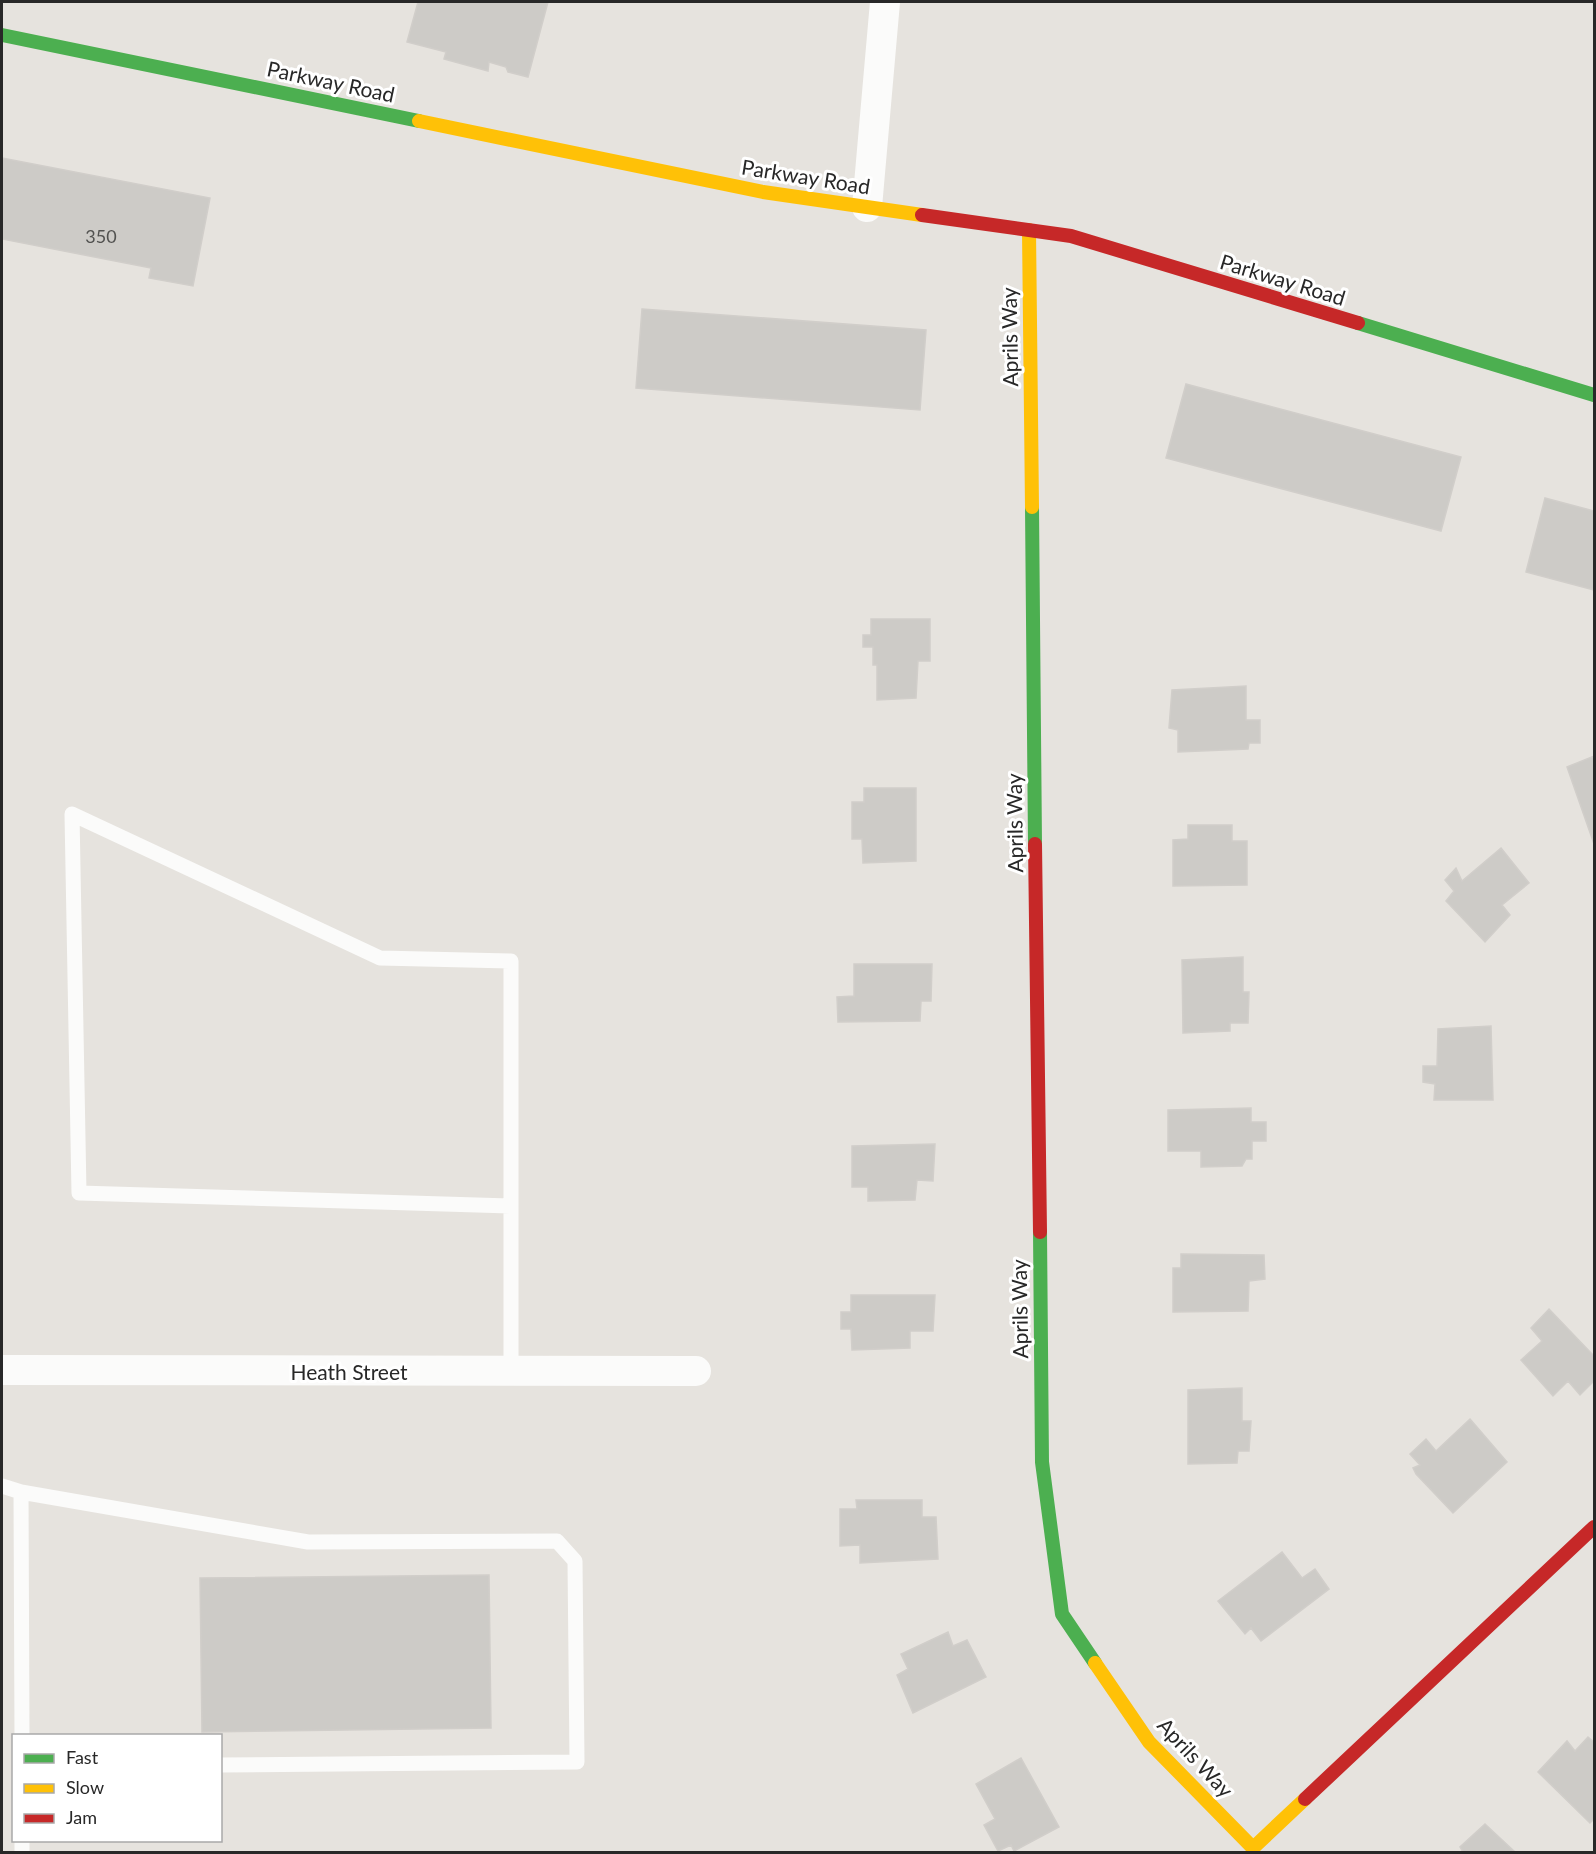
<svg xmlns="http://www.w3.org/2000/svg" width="1596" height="1854" font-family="Lato,sans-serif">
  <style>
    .building { fill: #cdcbc7; stroke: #d1ceca; stroke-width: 1.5 }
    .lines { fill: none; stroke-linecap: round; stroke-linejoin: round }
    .lane { stroke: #fbfbfa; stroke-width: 15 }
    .street { stroke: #fbfbfa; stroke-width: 30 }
    .fast { stroke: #4caf50; stroke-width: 14 }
    .slow { stroke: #ffc107; stroke-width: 14 }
    .jam { stroke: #c62828; stroke-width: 14 }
    .labels { text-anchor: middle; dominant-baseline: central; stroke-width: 6; stroke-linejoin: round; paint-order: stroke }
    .number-label { font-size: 18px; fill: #525250 }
    .street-label { font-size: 21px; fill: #282828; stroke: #fff }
  </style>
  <rect width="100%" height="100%" fill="#e6e3de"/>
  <path class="building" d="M418,2H548L528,77L508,72L506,67L489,62L488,71L444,59L446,52L407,42Z
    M2,158L210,198L193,286L149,278L151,268L2,239Z
    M642,309L926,330L920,410L636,388Z
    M1186,384L1461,457L1441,531L1166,458Z
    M1545,498L1594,511V590L1526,572Z
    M871,619H930V661H918L916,698L877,700V665H873V647H863V635H871Z
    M1246,686V720H1260V743H1249L1248,749L1178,752V730L1169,728L1172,690Z
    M1594,756V844L1567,767Z
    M864,788H916V861L863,863L862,839H852V802H864Z
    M1188,825H1232V841H1247V885L1173,886V840L1188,839Z
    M1501,848L1529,883L1502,905L1510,915L1485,942L1446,901L1454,891L1445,880L1456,868L1462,881Z
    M1243,957V992H1249L1248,1023H1230V1031L1183,1033L1182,960Z
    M854,964H932L931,1001H921L920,1021L838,1022L837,997L854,996Z
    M1491,1026L1493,1100H1434L1435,1084L1423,1082V1066H1437L1438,1029Z
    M1251,1108V1122H1266V1141H1252V1159H1246L1242,1166L1201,1167V1151H1168V1110Z
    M935,1144L933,1181L917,1180L915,1200L868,1201V1187H852V1146Z
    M1181,1254L1264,1255L1265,1279L1249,1281L1248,1311L1173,1312V1268H1181Z
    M851,1295H935L933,1331H910V1348L852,1350L851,1329H841V1312H851Z
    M1549,1309L1594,1356V1381L1580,1395L1568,1381L1553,1396L1521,1360L1542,1341L1531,1328Z
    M1242,1388V1421H1251L1249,1451H1238L1237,1463L1188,1464V1390Z
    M1470,1419L1507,1462L1453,1513L1416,1474L1413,1468L1420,1465L1410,1454L1426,1439L1436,1451Z
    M856,1500H922V1517H936L938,1559L860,1563V1545L840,1546V1509H857Z
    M1282,1552L1302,1578L1315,1569L1329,1589L1261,1641L1251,1628L1245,1634L1218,1601Z
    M489,1575L491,1728L202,1732L200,1578Z
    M948,1632L953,1646L967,1640L986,1677L913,1713L897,1675L908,1669L901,1654Z
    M1588,1737L1594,1742V1819L1590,1823L1538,1772L1567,1741L1575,1751Z
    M1021,1758L1059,1827L1014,1851L1011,1845L998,1851L984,1825L995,1819L976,1784Z
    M1485,1824L1515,1852H1463L1460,1847Z"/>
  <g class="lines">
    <path class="lane" d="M511,1206L79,1193L72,814L380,958L511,961V1371
      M2,1486L21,1492L308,1542L557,1541L575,1561L577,1762L220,1765
      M21,1492L22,1736
      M22,1840V1852"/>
    <path class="street" d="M867,207L885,2
      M2,1370L696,1371"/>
    <path class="fast" d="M2,35L419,121
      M1358,323L1594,395
      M1032,507L1035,844
      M1040,1232L1042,1462L1062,1614L1095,1663"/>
    <path class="slow" d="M419,121L763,192L922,215
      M1029,230L1032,507
      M1095,1663L1149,1742L1253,1848L1305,1799"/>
    <path class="jam" d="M922,215L1071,236L1358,323
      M1035,844L1040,1232
      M1305,1799L1594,1527"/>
  </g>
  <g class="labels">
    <g class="number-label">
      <text x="101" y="236">350</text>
    </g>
    <g class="street-label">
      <text transform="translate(331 81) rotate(12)">Parkway Road</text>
      <text transform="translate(806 176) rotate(9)">Parkway Road</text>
      <text transform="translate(1283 279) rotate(17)">Parkway Road</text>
      <text transform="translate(1009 337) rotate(-91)">Aprils Way</text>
      <text transform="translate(1014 823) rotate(-91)">Aprils Way</text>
      <text transform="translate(1019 1309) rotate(-91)">Aprils Way</text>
      <text x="349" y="1371">Heath Street</text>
      <text transform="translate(1196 1757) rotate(47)">Aprils Way</text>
    </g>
  </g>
  <rect width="1596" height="1854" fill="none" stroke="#282828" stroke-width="6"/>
  <rect x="12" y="1734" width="210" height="108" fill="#ffffff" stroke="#a9a9a9" stroke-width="1.5"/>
  <rect x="24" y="1754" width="30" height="9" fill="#4caf50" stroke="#a9a9a9" stroke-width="1.5"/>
  <text x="66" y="1764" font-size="18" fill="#282828">Fast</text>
  <rect x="24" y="1784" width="30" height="9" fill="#ffc107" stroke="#a9a9a9" stroke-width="1.5"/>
  <text x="66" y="1794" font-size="18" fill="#282828">Slow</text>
  <rect x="24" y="1814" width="30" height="9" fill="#c62828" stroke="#a9a9a9" stroke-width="1.5"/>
  <text x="66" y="1824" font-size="18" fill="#282828">Jam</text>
</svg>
